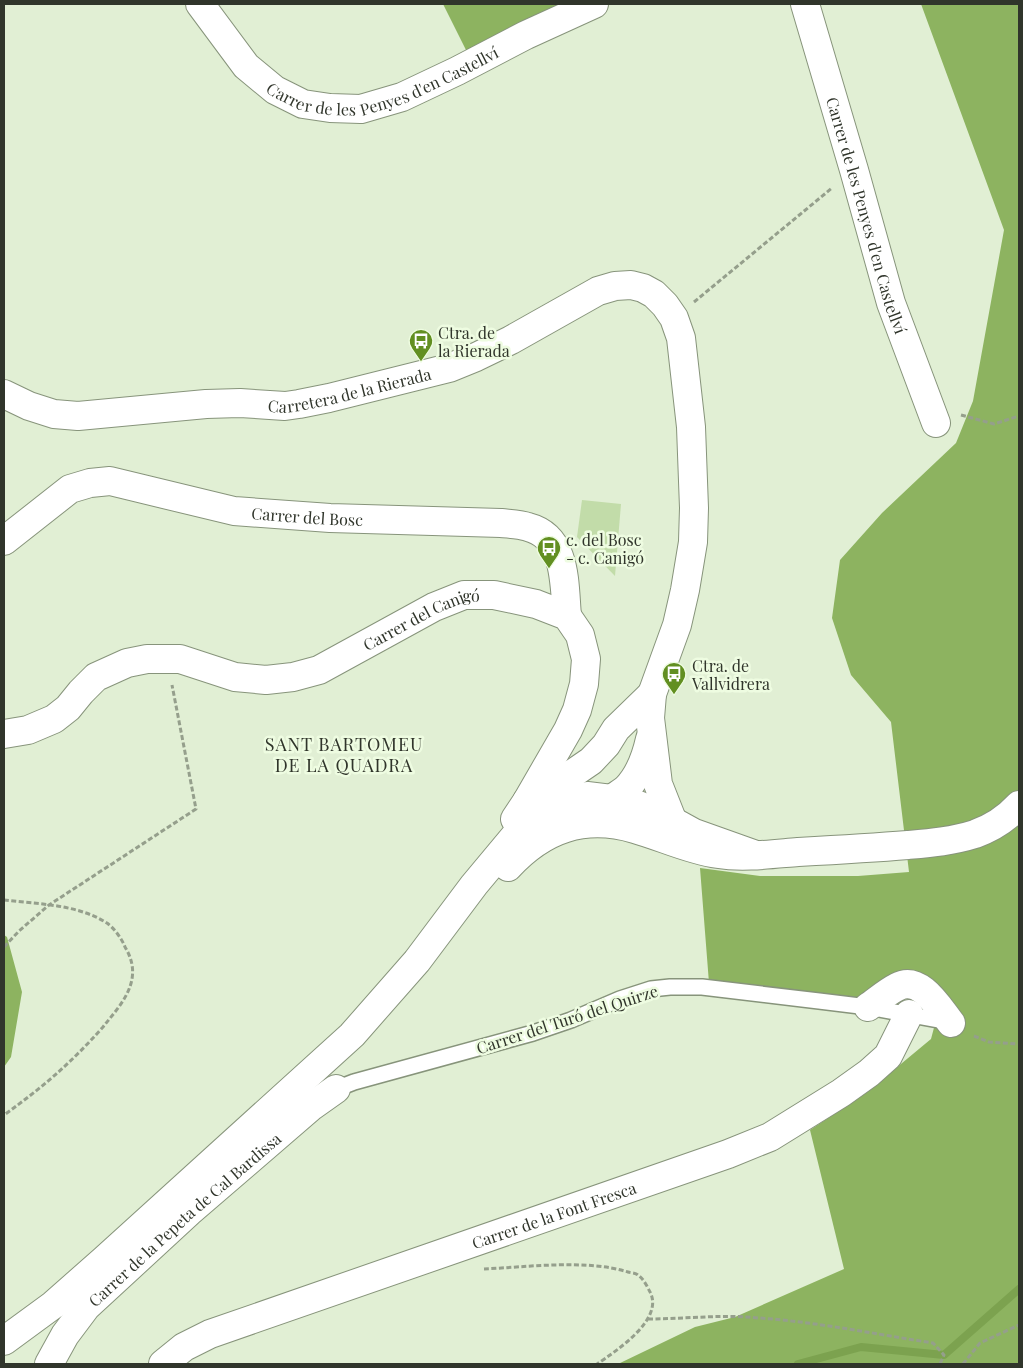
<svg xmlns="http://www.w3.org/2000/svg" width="1023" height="1368" font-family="'Playfair Display',serif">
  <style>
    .green { fill: #c2dca9 }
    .forest { fill: #8db360 }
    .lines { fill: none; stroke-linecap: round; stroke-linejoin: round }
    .stream { stroke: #7ca24f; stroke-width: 8 }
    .lane-casing { stroke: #87947b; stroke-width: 18 }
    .street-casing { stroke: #87947b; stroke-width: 30 }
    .secondary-casing { stroke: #87947b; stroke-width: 30 }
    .path { stroke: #959f8c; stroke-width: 3; stroke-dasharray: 5 2.5; stroke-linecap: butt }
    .lane { stroke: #fff; stroke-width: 15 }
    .street { stroke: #fff; stroke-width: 28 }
    .secondary { stroke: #fff; stroke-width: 28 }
    .labels { text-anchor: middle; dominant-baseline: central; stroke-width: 5; stroke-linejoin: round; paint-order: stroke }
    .street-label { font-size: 16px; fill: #30352b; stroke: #eefce1 }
    .poi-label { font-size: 16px; fill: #30352b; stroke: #eefce1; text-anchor: start }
    .neighbourhood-label { font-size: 18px; letter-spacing: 1px; fill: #30352b; stroke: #eefce1 }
  </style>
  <rect width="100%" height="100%" fill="#e1efd4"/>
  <path class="green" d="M582,500L621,504L615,576L577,537Z"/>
  <path class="forest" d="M443,4H562L467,52Z
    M921,4H1019V1364H618L695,1327L735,1317L844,1269L810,1130L866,1093L931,1039L943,994L926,975H893L867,999L709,983L700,868L760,876H858L909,872L891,722L851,675L832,618L840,560L882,513L956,443L973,401L1004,230Z
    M4,935L7,937L22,992L11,1057L4,1067Z"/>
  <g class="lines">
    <path class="stream" d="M798,1364L861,1347L944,1355L1019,1289"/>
    <g class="lane-casing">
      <path id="lane" d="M336,1089L354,1082L533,1033L571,1020L620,999L651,989L670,987H702L819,1001L868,1007L949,1022"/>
    </g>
    <g class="street-casing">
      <g id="street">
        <path id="s1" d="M200,4L246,66L275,90L303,104L330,108L361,109L402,97L457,71L526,35L594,4"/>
        <path id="s2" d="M805,4L854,170L891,303L936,423"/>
        <path id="s3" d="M4,541L70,489L90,483L110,481L234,511L330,518L501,523C510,524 520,524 528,527C567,537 564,583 567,616"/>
        <path id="s4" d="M4,734L28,730L54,719L68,708L81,692L96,677L127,663L147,659H180L235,677L266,680L293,677L319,670L434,607L464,595H494L536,604L567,616L580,635L586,659L584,684L577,710L568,730L527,801"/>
        <path d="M868,1007C878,1000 887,992 897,987C920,974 939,1008 951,1023"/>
        <path id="s5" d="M49,1364L65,1335L86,1307L189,1212L312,1106L336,1089"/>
        <path id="s6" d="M163,1364L184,1347L210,1334L728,1154L770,1137L841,1093L869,1073L888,1056L909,1014"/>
      </g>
    </g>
    <g class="secondary-casing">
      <g id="secondary">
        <path id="s7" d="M4,394L29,406L54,414L78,416L206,404L240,403L285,406L299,404L329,398L449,368L476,357L511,340L598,291L615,286L631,285L643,288L654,294L665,305L674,318L681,338L691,427L694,508L693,542L685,590L677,625L652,694L650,718L658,784L673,822"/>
        <path d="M603,805C610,799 619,795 626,789C640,775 646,757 650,739"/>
        <path d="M515,819L527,801L548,786L572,774L591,761L606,745L616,729L652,694"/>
        <path d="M508,867C543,829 584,814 635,829C663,837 689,850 718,854C743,858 773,854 798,852C835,850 871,848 908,845C930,843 953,841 975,834C992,828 1007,818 1019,805"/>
        <path d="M4,1341L53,1305L104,1260L352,1035L417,961L474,885L525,824L538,815L557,804L587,796L628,801L654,811L694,833L753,854"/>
      </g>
    </g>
    <path class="path" d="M694,302L832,188
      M961,415L994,424L1019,416
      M4,900C37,904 77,904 107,923C114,928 122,939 125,947C131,957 134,967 132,979C129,997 114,1013 103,1027C71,1063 43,1087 4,1115
      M4,947L19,931L49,905L196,809L172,685
      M974,1036L989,1042L1019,1044
      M484,1269C527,1267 587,1259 628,1272C631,1273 636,1273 638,1275C644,1279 648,1288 651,1294C662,1321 616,1351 597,1364
      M648,1319C685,1319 722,1314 759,1318C817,1322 875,1334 933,1343L944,1355L940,1364
      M963,1364L980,1343L1019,1325"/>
    <use href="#lane" class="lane"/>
    <use href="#street" class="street"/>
    <use href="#secondary" class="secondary"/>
  </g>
  <defs>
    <g id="bus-pin" transform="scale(1.25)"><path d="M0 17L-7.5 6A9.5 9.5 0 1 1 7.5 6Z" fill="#628f21" stroke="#eefce1"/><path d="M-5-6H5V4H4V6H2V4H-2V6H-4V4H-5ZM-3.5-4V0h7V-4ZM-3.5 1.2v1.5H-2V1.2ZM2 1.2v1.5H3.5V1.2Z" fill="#fff"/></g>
  </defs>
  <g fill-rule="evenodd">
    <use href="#bus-pin" x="421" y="341"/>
    <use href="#bus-pin" x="549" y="548"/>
    <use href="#bus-pin" x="674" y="674"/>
  </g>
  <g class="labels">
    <g class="street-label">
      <text stroke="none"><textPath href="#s1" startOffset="230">Carrer de les Penyes d'en Castellví</textPath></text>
      <text stroke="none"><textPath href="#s2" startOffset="220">Carrer de les Penyes d'en Castellví</textPath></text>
      <text stroke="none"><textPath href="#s7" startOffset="352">Carretera de la Rierada</textPath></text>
      <text stroke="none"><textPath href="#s3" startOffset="326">Carrer del Bosc</textPath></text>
      <text stroke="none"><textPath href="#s4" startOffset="458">Carrer del Canigó</textPath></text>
      <text transform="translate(567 1019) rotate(-18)">Carrer del Turó del Quirze</text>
      <text stroke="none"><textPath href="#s6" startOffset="420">Carrer de la Font Fresca</textPath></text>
      <text stroke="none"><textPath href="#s5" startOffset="200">Carrer de la Pepeta de Cal Bardissa</textPath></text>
    </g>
    <g class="poi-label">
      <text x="438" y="332">Ctra. de<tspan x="438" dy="18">la Rierada</tspan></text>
      <text x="566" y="539">c. del Bosc<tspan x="566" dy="18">- c. Canigó</tspan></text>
      <text x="692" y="665">Ctra. de<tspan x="692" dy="18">Vallvidrera</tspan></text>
    </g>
    <g class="neighbourhood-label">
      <text x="344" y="744">SANT BARTOMEU<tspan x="344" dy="21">DE LA QUADRA</tspan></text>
    </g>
  </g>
  <rect width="1023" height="1368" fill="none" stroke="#30352b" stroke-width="10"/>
</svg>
